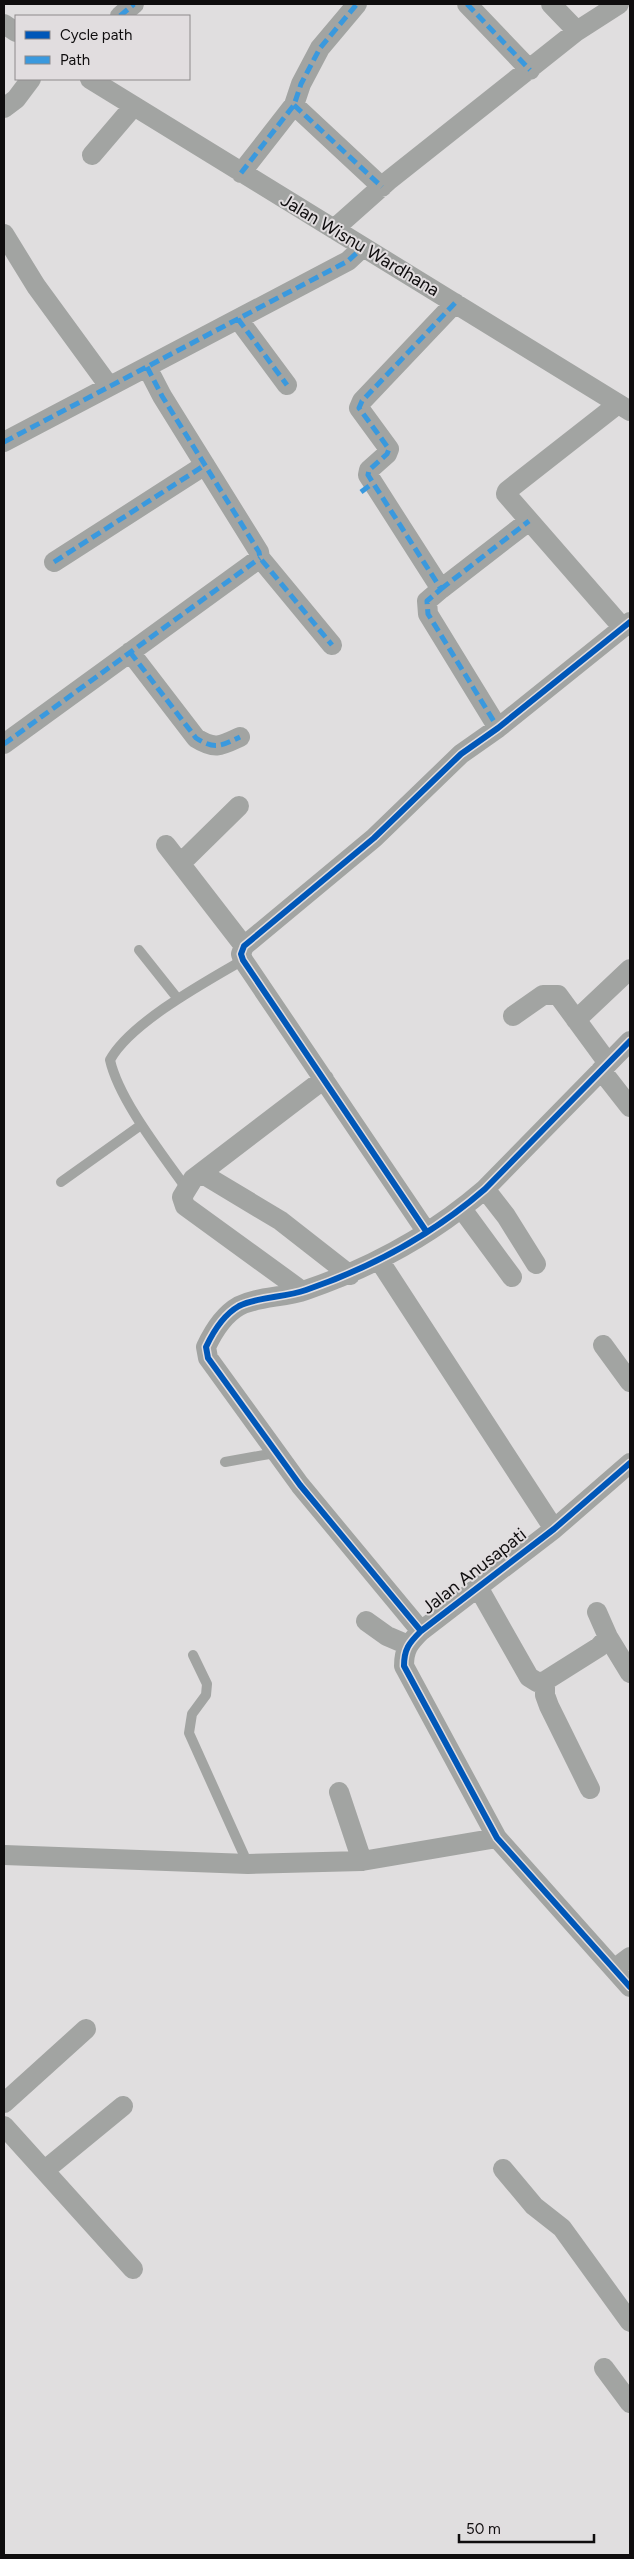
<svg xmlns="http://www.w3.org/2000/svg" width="634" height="2559" font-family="Figtree,sans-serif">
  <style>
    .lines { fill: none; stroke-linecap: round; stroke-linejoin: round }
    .lane { stroke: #a2a4a2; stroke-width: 10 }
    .street { stroke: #a2a4a2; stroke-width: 20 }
    .quiet { stroke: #3a99de; stroke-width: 5; stroke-dasharray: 10 5; stroke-linecap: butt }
    .cycleway-casing { stroke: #e1dddf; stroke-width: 9 }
    .cycleway { stroke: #0057b8; stroke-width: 6 }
    .labels { text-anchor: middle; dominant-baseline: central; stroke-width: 4; stroke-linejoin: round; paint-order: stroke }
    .street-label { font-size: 18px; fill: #0f0d0e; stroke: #e1dddf }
  </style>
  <rect width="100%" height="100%" fill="#e0dedf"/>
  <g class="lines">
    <path class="lane" d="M139,950L178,999
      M61,1182L141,1125
      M186,1188C162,1154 119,1100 110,1060C130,1023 205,982 243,960
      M225,1462L275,1453
      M193,1655L207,1684L206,1695L192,1714L189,1733L248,1864"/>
    <path class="street" d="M467,4L530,70
      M551,4L577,31
      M120,16L134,4
      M4,24L16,32
      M90,79L630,411
      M294,105L382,187
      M4,108L16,99L31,79
      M92,155L133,107
      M241,173L294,105L301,84L320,48L357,4
      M334,229L388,181L577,31L619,4
      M4,234L36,286L109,386
      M455,303L362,401L359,408L389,449L387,454L369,470L368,475L441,589L427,601L428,614L498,728
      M238,319L287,385
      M147,367L162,396L259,552L260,558L332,645
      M618,404L507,491L506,494L623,628
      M4,442L348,261L363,247
      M54,562L205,465
      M441,589L529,521
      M130,652L196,738C215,750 221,746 240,737
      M4,744L260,558
      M166,845L244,946
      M181,863L239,806
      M513,1016L543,995H558L608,1063
      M576,1020L630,969
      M601,1070L630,1107
      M201,1173L281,1221L350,1275
      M485,1189L506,1216L536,1264
      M462,1209L512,1277
      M426,1231L243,960L241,954L244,946L374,838L461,754L498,728L630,622
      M379,1260L554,1529
      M302,1291L185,1206L182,1197L193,1179L324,1079
      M603,1345L630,1382
      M630,1463L554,1529L421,1631C409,1643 404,1649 404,1666L497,1838L630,1987
      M478,1587L529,1677L537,1682L545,1681L599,1647L608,1637L597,1612
      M366,1621L387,1636L408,1645
      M421,1631L300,1485L208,1358L206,1347C213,1332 223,1315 239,1306C259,1296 284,1298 306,1290C370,1268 433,1234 485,1189L630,1041
      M608,1637L630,1673
      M545,1681V1695L549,1706L590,1789
      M339,1792L362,1861
      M4,1855L248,1864L362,1861L497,1838
      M614,1969L630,1957
      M4,2103L86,2029
      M4,2126L133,2269
      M503,2169L534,2206L562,2228L630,2322
      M45,2170L123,2106
      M604,2368L630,2403"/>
    <path class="quiet" d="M467,4L530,70
      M120,16L134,4
      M294,105L382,187
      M241,173L294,105L301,84L320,48L357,4
      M455,303L362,401L359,408L389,449L387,454L369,470L368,475L441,589L427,601L428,614L498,728
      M238,319L287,385
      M147,367L162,396L259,552L260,558L332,645
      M4,442L348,261L363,247
      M361,492L373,483
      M54,562L205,465
      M441,589L529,521
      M130,652L196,738C215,750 221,746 240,737
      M4,744L260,558"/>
    <g class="cycleway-casing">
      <path id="cycleway" d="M426,1231L243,960L241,954L244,946L374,838L461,754L498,728L630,622
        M630,1463L554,1529L421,1631C409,1643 404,1649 404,1666L497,1838L630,1987
        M421,1631L300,1485L208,1358L206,1347C213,1332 223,1315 239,1306C259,1296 284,1298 306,1290C370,1268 433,1234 485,1189L630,1041"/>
    </g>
    <use href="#cycleway" class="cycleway"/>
  </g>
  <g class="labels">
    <g class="street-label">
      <text transform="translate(360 245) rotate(31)">Jalan Wisnu Wardhana</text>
      <text transform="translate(474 1571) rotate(-38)">Jalan Anusapati</text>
    </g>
  </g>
  <rect width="634" height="2559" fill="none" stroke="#0f0d0e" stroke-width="10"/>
  <rect x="15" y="15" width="175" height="65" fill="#e1dddf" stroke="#8d8a8b"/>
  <rect x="25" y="31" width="25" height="8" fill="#0057b8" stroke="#8d8a8b"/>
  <text x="60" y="40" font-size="15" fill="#0f0d0e">Cycle path</text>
  <rect x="25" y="56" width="25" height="8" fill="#3a99de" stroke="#8d8a8b"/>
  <text x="60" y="65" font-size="15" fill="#0f0d0e">Path</text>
  <path d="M459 2534v8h135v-8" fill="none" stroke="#0f0d0e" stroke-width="2.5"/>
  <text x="466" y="2534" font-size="15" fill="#0f0d0e" stroke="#e1dddf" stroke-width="4" paint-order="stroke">50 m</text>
</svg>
